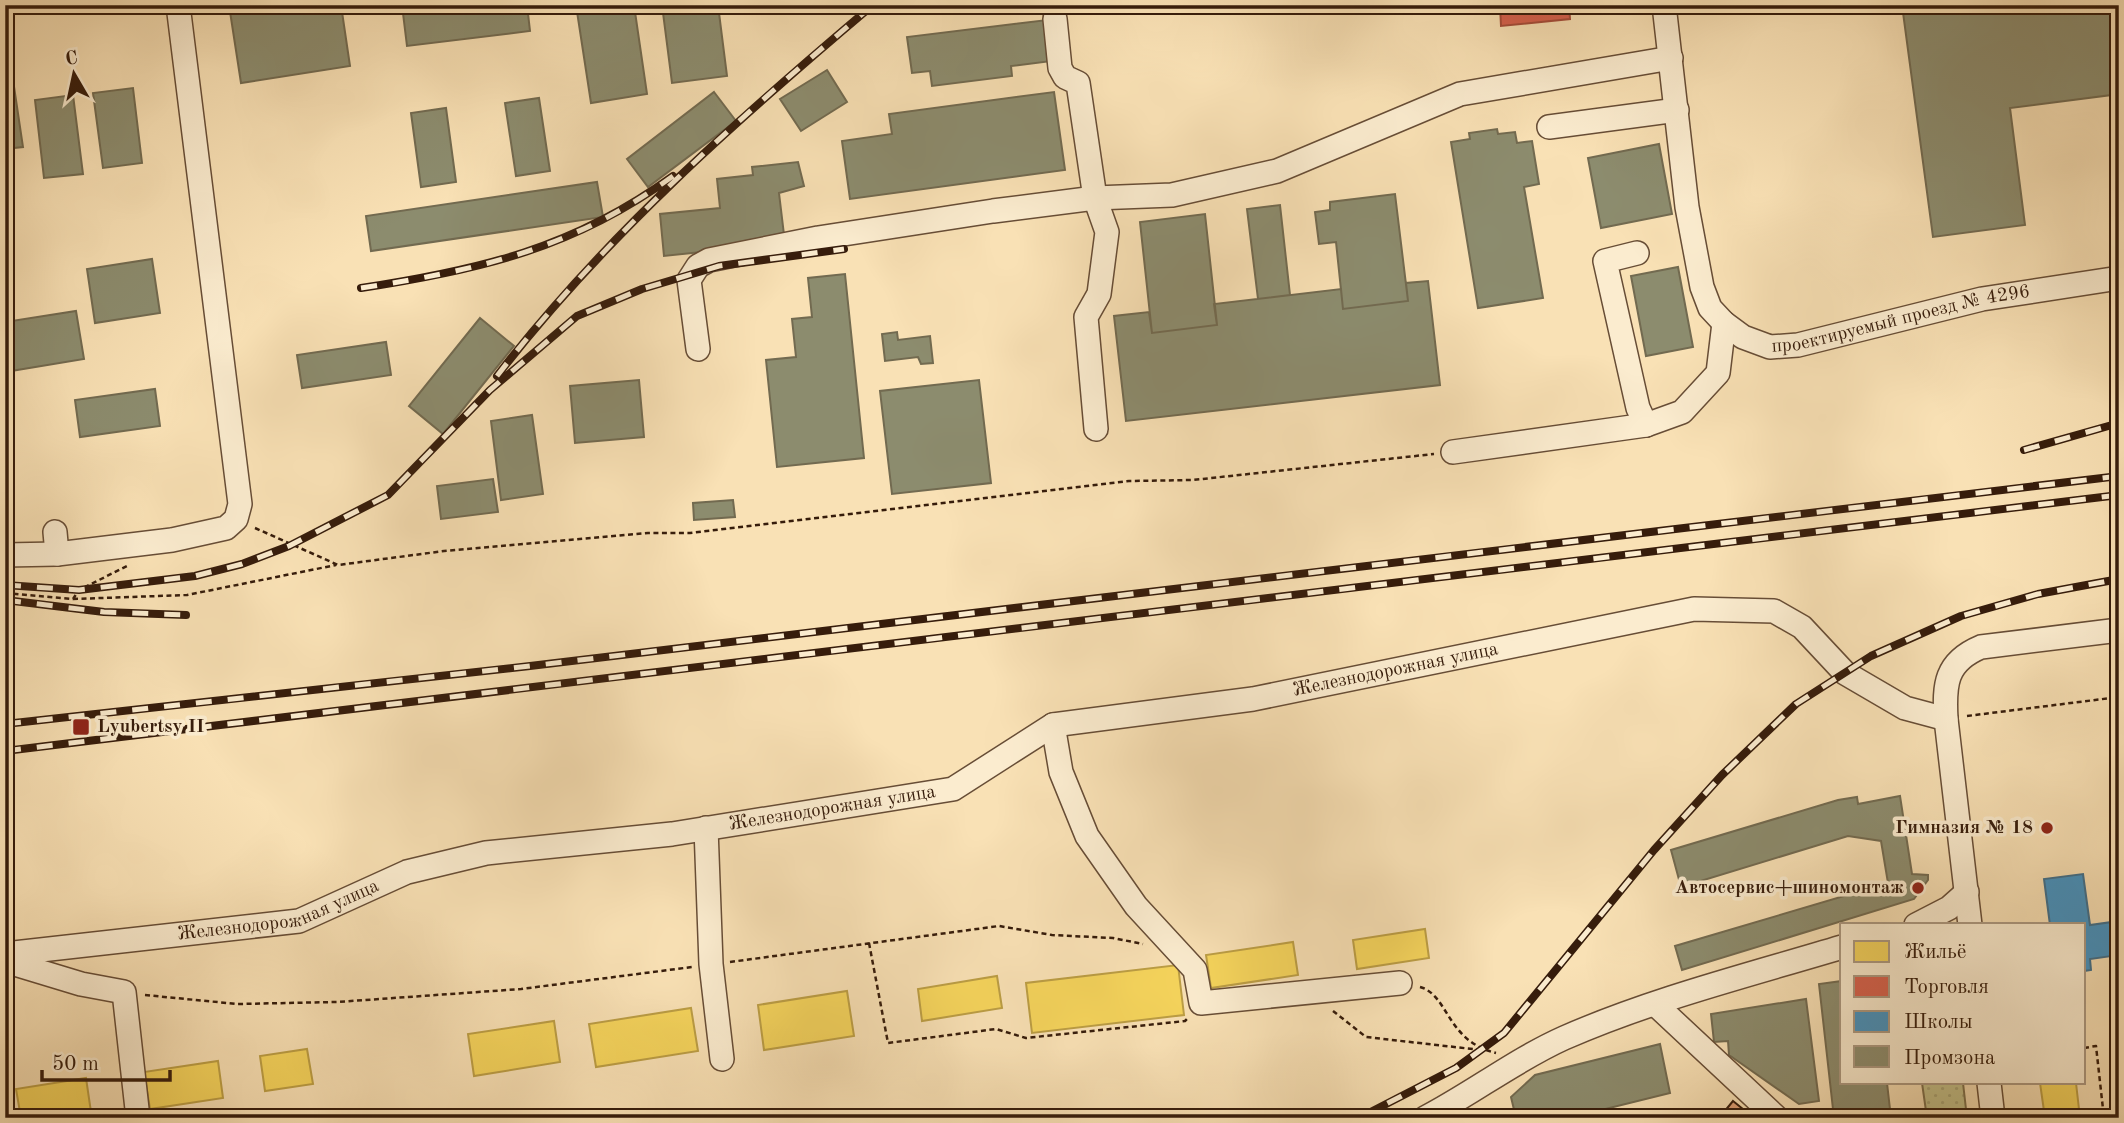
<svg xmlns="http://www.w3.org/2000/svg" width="2124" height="1123" font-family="'Old Standard TT',serif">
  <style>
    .green { fill: url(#green-dots); stroke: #7c6e4a; stroke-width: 2 }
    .homes { fill: #f6d55c; stroke: #bc9e44; stroke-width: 2 }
    .shops { fill: #d6604d; stroke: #a64c39; stroke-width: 2 }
    .schools { fill: #4393c3; stroke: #3f6f8c; stroke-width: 2 }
    .industry { fill: #8c8c6e; stroke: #726a50; stroke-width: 2 }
    .building { fill: #e09f73; stroke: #361c0b; stroke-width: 2 }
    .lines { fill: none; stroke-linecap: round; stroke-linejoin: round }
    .minor-casing { stroke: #674d36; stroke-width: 26 }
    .path { stroke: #361c0b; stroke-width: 2.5; stroke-dasharray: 5 3.5; stroke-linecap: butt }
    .minor { stroke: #fbeccf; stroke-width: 23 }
    .rail-casing { stroke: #361c0b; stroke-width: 8 }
    .rail { stroke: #fbeccf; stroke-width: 5; stroke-dasharray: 16; stroke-linecap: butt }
    .poi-dot { fill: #8f2418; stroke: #fbeccf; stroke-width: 2.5 }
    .labels { text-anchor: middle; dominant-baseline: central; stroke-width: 7; stroke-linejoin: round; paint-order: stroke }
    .street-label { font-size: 19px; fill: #361c0b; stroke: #fbeccf }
    .poi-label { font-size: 19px; font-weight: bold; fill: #361c0b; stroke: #fbeccf; text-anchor: end }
  </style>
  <defs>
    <pattern id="green-dots" width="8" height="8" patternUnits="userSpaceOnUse" patternTransform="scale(1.75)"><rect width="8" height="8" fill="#c3c18a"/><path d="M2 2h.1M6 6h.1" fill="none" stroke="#a8a576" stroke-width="1.8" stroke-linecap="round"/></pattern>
  </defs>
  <rect width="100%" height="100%" fill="#f9e1b5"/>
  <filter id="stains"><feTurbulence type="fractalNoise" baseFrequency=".00286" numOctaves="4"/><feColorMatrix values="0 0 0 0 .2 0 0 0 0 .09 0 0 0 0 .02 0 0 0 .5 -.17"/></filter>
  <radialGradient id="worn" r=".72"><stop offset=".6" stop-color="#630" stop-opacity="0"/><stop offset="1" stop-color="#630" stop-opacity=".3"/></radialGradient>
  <path class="green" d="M1922,1083H1963L1967,1118H1927Z"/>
  <path class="homes" d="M1425,929L1429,958L1357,969L1353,940Z
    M1293,942L1298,975L1211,988L1206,955Z
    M1178,965L1184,1015L1032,1033L1026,983Z
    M997,976L1002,1008L922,1021L918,989Z
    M847,991L854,1036L764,1050L758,1005Z
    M691,1008L698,1051L596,1067L589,1024Z
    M554,1021L560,1062L474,1076L468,1034Z
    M307,1049L313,1084L265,1091L260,1056Z
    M218,1061L223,1098L150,1109L144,1072Z
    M86,1078L91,1112L55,1118H21L16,1089Z
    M2040,1083H2076L2080,1118H2045Z"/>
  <path class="shops" d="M1500,5H1569L1570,19L1501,26Z"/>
  <path class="schools" d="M2083,874L2090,925L2119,921V955L2090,959L2091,970L2084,971V925H2050L2044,879Z"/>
  <path class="industry" d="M229,5H341L350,66L241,83Z
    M402,5H527L530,31L407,46Z
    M576,5H634L647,94L591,103Z
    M662,5H718L727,76L672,83Z
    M1584,5H1636L1584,10Z
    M1902,5H2119V94L2010,108L2025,225L1933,237Z
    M1047,20L1052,61L1011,66L1012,76L932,86L930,71L912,73L907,37Z
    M5,26L23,147L5,149Z
    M827,70L847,102L801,131L780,99Z
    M133,88L142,163L103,168L93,93Z
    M714,92L736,121L648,187L627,159Z
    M1054,92L1065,170L850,199L842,141L892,134L889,114Z
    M73,95L83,174L44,178L35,100Z
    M539,98L550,171L516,176L505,103Z
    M446,108L456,182L421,187L411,113Z
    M1497,129L1498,134L1515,132L1517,143L1532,141L1539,184L1524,187L1543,298L1478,308L1451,142L1470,139L1469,133Z
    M1659,144L1672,214L1601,228L1588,158Z
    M798,162L804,186L779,193L785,243L664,256L660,214L720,208L717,179L753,175L752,167Z
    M597,182L603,217L371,251L366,216Z
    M1395,194L1408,301L1343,309L1336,242L1319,244L1315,212L1330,210V202Z
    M1280,205L1290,295L1258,299L1247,209Z
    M1205,214L1217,325L1152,333L1140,222Z
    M152,259L160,313L95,323L87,269Z
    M1678,267L1693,347L1646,356L1631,276Z
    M845,274L864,458L777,467L766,360L796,357L792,319L812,317L808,278Z
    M1428,281L1440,385L1126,421L1114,316L1149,312L1152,333L1217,325L1214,304L1341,289L1343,309L1408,301L1406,283Z
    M76,311L84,359L5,372V322Z
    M480,318L514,346L443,434L409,406Z
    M897,332L898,340L930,336L933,363L921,364L918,357L885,361L882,334Z
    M386,342L391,375L302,388L297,355Z
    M639,380L644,437L575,443L570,386Z
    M979,380L991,483L892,494L880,391Z
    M155,389L160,426L80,437L75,400Z
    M532,415L543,494L501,500L491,421Z
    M493,479L498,512L441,519L437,486Z
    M733,500L735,517L694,520L693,503Z
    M1900,796L1912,874L1928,875V880L1914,899L1682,970L1675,946L1888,883L1881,841L1848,836L1681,887L1671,850L1838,800L1857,797L1858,804Z
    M1842,981V1083H1887L1891,1118H1834L1819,984Z
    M1806,999L1819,1101L1799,1104L1729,1055L1728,1041L1714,1042L1711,1014Z
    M1660,1044L1670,1093L1569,1118H1516L1511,1097L1535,1075Z"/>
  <path class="building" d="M1733,1101L1754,1118H1719Z"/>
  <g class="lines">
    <g class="minor-casing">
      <g id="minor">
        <path id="s1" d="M1664,5L1687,207L1702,287L1710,308L1724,323L1743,337L1770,347L1798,345L1982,299L2119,278"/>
        <path d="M1055,19L1060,68L1065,77L1078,83L1095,198L1107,232L1099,294L1086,317L1096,429"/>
        <path d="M1549,127L1677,110"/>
        <path d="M1637,253L1605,261L1638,408L1646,425"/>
        <path d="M698,349L689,280L698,266L709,260L818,238L993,211L1095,198L1172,195L1277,171L1460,94L1671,58"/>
        <path d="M1453,452L1646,425L1682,412L1718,373L1724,323"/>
        <path d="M55,532L57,554"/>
        <path d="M5,555L57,554L172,540L226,528L236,519L240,504L178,5"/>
        <path d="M1053,725L1061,772L1087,836L1136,906L1195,970L1201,1003L1400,983"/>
        <path d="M706,828L711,964L722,1059"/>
        <path d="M1916,925L1949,908L1967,892"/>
        <path d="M1970,925L1946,719C1944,685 1945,662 1981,647L2119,630"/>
        <path id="s2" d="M5,954L299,921L407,872L486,853L672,834L953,789L1053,725L1253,699L1694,609L1774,611L1802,627L1845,673L1905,708L1946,719"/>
        <path d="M5,961L81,984L124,992L138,1118"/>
        <path d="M1655,1004L1777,1118"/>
        <path d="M1989,1083L1993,1118"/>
        <path d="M1425,1118C1473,1093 1515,1060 1564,1038C1653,999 1749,975 1842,947"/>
      </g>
    </g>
    <path class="path" d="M255,528L338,565L444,551L648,533H690L1129,481L1193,480L1434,454
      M5,593L73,599L79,590L127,566
      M73,599L187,595L336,565
      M1967,716L2119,697
      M869,943L888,1043L996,1029L1026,1038L1185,1021L1188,1018
      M730,962L999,926L1052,935L1113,938L1143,944
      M1420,987C1449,995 1446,1041 1496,1053
      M145,995L237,1004L337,1002L521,989L692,967
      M1333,1011L1366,1037L1481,1050
      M2084,1048L2096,1046L2104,1118"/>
    <use href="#minor" class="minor"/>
    <g class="rail-casing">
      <path id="rail" d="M361,288C480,270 574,248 673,176
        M497,376C604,237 739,118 873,5
        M2024,450L2119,423
        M5,585L79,590L195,576L242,564L289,546L388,495L490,390L577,316L642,289L719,266L844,249
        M5,600L104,612L186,615
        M5,724L530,666L2119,476
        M5,751L2119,495
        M1359,1118L1456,1068L1504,1033L1654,850L1722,775L1796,704L1871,656L1961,616L2038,594L2119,579"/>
    </g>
    <use href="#rail" class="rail"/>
  </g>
  <g class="poi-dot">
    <rect x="72" y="718" width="18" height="18" rx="3.5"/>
    <circle cx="2047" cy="828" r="7"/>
    <circle cx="1918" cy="888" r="7"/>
  </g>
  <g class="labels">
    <g class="street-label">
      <text stroke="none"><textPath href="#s1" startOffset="514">проектируемый проезд № 4296</textPath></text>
      <text stroke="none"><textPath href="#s2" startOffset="1433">Железнодорожная улица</textPath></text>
      <text stroke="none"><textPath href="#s2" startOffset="845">Железнодорожная улица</textPath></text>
      <text stroke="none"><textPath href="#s2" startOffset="278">Железнодорожная улица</textPath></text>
    </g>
    <g class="poi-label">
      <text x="97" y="727" text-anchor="start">Lyubertsy II</text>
      <text x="2033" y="828">Гимназия № 18</text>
      <text x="1904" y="888">Автосервис+шиномонтаж</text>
    </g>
  </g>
  <rect width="2124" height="1123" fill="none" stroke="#f9e1b5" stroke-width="28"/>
  <rect x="7" y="7" width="2110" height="1109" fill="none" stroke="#361c0b" stroke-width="3.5"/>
  <rect x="14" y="14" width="2096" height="1095" fill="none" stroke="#361c0b" stroke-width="2"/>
  <rect x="1840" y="923" width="245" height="161" fill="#fbeccf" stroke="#ac9981" stroke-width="2"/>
  <rect x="1854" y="941" width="35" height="21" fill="#f6d55c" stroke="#ac9981" stroke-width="2"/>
  <text x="1904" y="958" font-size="21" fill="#361c0b">Жильё</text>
  <rect x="1854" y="976" width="35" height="21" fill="#d6604d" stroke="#ac9981" stroke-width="2"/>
  <text x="1904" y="993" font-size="21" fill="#361c0b">Торговля</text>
  <rect x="1854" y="1011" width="35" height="21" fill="#4393c3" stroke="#ac9981" stroke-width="2"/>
  <text x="1904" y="1028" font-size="21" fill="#361c0b">Школы</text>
  <rect x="1854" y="1046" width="35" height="21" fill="#8c8c6e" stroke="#ac9981" stroke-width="2"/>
  <text x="1904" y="1064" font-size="21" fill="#361c0b">Промзона</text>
  <g transform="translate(74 74) rotate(351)" stroke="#fbeccf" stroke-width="5" paint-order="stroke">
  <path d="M0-5L12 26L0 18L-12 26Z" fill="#361c0b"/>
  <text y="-10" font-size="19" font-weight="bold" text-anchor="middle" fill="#361c0b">С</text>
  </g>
  <path d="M42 1070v10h128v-10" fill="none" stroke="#361c0b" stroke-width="3.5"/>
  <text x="52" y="1070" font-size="21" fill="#361c0b" stroke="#fbeccf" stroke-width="5" paint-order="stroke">50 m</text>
  <rect width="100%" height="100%" filter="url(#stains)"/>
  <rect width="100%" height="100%" fill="url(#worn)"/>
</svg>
